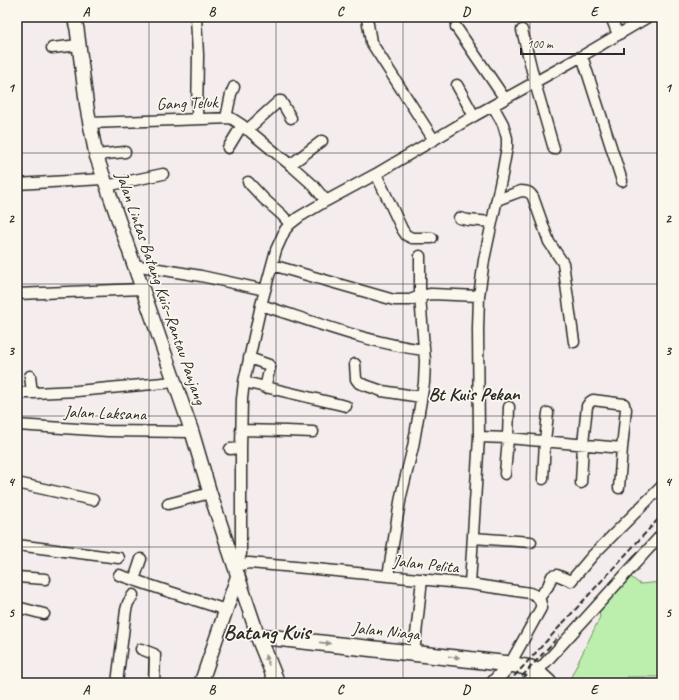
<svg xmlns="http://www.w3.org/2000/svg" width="679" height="700" font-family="Caveat,sans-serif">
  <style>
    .green { fill: #bceeae; stroke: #748c6c }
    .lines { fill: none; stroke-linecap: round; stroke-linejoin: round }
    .minor-casing { stroke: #2b2b2b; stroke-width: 13 }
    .major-casing { stroke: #2b2b2b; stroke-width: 16 }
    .highway-casing { stroke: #2b2b2b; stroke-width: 18 }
    .minor { stroke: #fbf7ec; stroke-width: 10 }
    .major { stroke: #fbf7ec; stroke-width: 13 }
    .highway { stroke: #fbf7ec; stroke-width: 15 }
    .rail { stroke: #2b2b2b; stroke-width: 2; stroke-dasharray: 6 3; stroke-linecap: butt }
    .oneway { fill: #93918c }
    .grid { fill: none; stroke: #2b2b2b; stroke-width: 1; stroke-opacity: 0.55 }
    .labels { text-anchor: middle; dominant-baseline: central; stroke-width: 3.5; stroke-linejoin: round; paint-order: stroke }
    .street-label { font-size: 17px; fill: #2b2b2b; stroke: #fbf7ec }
    .quarter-label { font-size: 19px; font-weight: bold; fill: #2b2b2b; stroke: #fbf7ec }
    .district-label { font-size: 21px; font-weight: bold; fill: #2b2b2b; stroke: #fbf7ec }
    .neatline { fill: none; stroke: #2b2b2b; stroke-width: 1.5 }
    .grid-label { font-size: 13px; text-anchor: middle; font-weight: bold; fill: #2b2b2b }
  </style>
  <rect width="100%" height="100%" fill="#f5eded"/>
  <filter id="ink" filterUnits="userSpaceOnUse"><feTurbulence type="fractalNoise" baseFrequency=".025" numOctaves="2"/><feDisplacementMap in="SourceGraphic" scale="8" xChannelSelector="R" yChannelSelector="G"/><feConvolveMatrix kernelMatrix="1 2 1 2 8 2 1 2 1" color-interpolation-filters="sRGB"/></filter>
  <g filter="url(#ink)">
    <path class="green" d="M628,575L640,584L662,582V677H627V683H568L600,617L598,608Z"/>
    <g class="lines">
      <g class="minor-casing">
        <path id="minor" d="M196,17L198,55L197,119
          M367,17V18L371,42L434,140
          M611,17L618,35
          M456,27L505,99
          M522,30L535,83L554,149
          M52,48L79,45
          M582,56L622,181
          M457,85L474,116
          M226,118L231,94L234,87
          M90,123L231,118L242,125L294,168L313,185L326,201
          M247,130L279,101H281L291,118
          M228,148L242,125
          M96,155L125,152
          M290,165L322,141
          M376,174L402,229L406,235L412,238H432
          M248,182L264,199L282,215L290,224
          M17,184L103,179
          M106,186L163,174
          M497,200L521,191C527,191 530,192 533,197L549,242L563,263L574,342
          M459,218L468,220L492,222
          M134,265L201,276L265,290
          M272,265L394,300H410L420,296L431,294L479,296
          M17,294L142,289
          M261,305C315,322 368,343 424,350
          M249,358L269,365L270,367L265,388
          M355,364L356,379L359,383L382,391L421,397
          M30,376L32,393H34L77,391L174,382
          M244,382L346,406
          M20,393H32
          M17,425L108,431L192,432
          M241,430L286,431L313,432
          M479,437L508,438L622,448L626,409
          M230,449L241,448
          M505,474L508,438L509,407
          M543,479L545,441L548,413
          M17,483L93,500
          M581,483L583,444L587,406L590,402L593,400L624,404
          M619,488L622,448
          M168,504L210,493
          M473,538L531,542
          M17,545L119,558
          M235,566L241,554V448L242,399L244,382L261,305L276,250L285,230L290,224L299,217L326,201L376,174L474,116L582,56L648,17
          M235,566L249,563L295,567L470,584L530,593C537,595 542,600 541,608L510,664
          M119,575L167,591L226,610
          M388,576L395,532L401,496L413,447L424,383L425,361L420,296V256
          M17,577L45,579
          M134,580L141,559
          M470,584L479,437L478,329L479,296L484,260L502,175L507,147V138L503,124L493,106
          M539,598L548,586L552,576L557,575L571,581L593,555L662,486
          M17,607L44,614
          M141,649L154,654L155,655L154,683
          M414,653L422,579
          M117,683L126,610L128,603L133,595
          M527,683L662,534"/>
      </g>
      <g class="major-casing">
        <path id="major" d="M74,17L77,29L87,108L96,155L192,432L210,493L258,636
          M201,683L238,575
          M493,683L510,664"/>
      </g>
      <g class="highway-casing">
        <path id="highway" d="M277,683L258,636L510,664L531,668L537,672L549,683"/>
      </g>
      <use href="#minor" class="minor"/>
      <use href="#major" class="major"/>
      <use href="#highway" class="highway"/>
      <path class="rail" d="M508,683L662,515
        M516,683L559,636"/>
    </g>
    <defs><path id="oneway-solid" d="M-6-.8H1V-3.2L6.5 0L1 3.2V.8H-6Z"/></defs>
    <g class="oneway">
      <use href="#oneway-solid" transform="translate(325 643) rotate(6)"/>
      <use href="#oneway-solid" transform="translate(454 657) rotate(7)"/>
      <use href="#oneway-solid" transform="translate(267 660) rotate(-110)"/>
    </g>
  </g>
  <path class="grid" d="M149,17V683M276,17V683M403,17V683M530,17V683M17,153H662M17,284H662M17,416H662M17,547H662"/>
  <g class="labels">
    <g class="street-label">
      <text transform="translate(187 103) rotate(-2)">Gang Teluk</text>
      <text transform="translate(161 288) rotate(71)">Jalan Lintas Batang Kuis–Rantau Panjang</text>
      <text transform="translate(105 413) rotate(2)">Jalan Laksana</text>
      <text transform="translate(426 564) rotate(6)">Jalan Pelita</text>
      <text transform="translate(386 631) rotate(6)">Jalan Niaga</text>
    </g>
    <g class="quarter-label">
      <text x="474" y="394">Bt Kuis Pekan</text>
    </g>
    <g class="district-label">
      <text x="267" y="632">Batang Kuis</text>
    </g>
  </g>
  <rect width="679" height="700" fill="none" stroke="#fbf7ec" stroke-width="44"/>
  <path d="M521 48v6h103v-6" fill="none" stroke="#2b2b2b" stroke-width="2"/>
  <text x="527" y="48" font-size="12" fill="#2b2b2b" stroke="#fbf7ec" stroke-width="3" paint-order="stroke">100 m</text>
  <rect x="22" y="22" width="635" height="656" class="neatline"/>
  <g class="grid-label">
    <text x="86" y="16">A</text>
    <text x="212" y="16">B</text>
    <text x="340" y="16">C</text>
    <text x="466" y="16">D</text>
    <text x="594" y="16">E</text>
    <text x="11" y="92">1</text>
    <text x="668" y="92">1</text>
    <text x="11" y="223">2</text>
    <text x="668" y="223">2</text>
    <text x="11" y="355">3</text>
    <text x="668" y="355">3</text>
    <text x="11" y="486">4</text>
    <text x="668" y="486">4</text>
    <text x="11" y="617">5</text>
    <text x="668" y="617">5</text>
    <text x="86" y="694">A</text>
    <text x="212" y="694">B</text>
    <text x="340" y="694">C</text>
    <text x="466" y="694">D</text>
    <text x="594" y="694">E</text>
  </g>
</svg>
